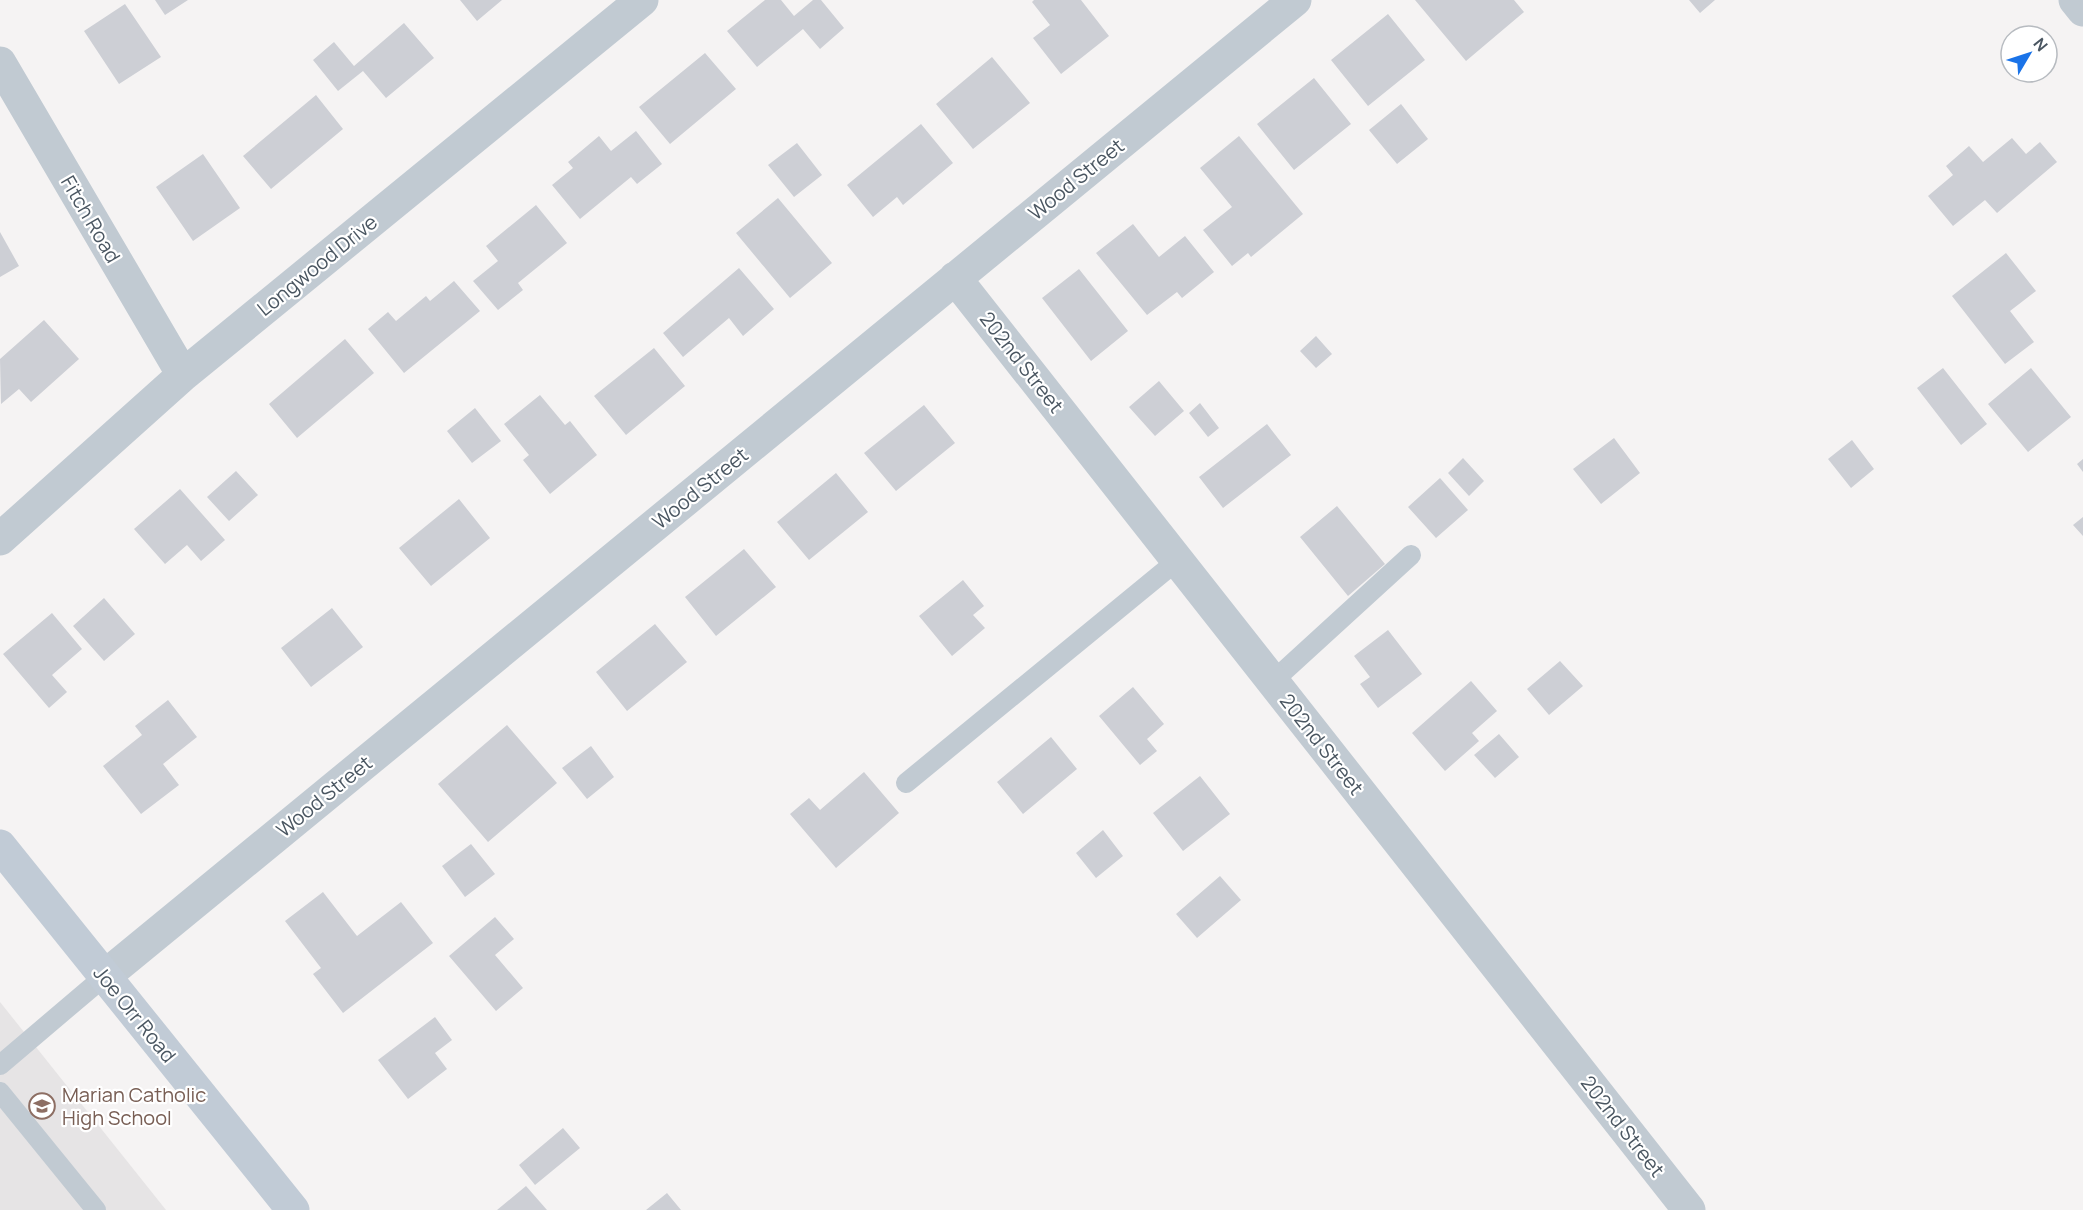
<svg xmlns="http://www.w3.org/2000/svg" width="2083" height="1210" font-family="Manrope,sans-serif">
  <style>
    .education { fill: #e6e4e5 }
    .building { fill: #cdcfd5 }
    .lines { fill: none; stroke-linecap: round; stroke-linejoin: round }
    .lane { stroke: #c1cad2; stroke-width: 20 }
    .street { stroke: #c1cad2; stroke-width: 33 }
    .secondary { stroke: #c1cbd6; stroke-width: 33 }
    .labels { text-anchor: middle; dominant-baseline: central; stroke-width: 4.5; stroke-linejoin: round; paint-order: stroke }
    .street-label { font-size: 20px; fill: #4a5661; stroke: #fff }
    .education-label { font-size: 20px; fill: #785e54; stroke: #fff; text-anchor: start }
  </style>
  <rect width="100%" height="100%" fill="#f5f3f3"/>
  <path class="education" d="M0,1002L166,1210H0Z"/>
  <path class="building" d="M155,0H188L165,15Z
    M460,0H502L477,21Z
    M765,0H781L794,16L813,0H821L844,28L820,49L803,29L757,67L727,31Z
    M1034,0H1081L1109,36L1061,74L1033,38L1050,25L1032,2Z
    M1415,0H1514L1524,12L1466,61Z
    M1689,0H1715L1700,13Z
    M125,4L161,57L119,84L84,31Z
    M1388,14L1425,60L1368,106L1331,60Z
    M404,23L434,58L386,98L363,71L338,91L313,60L334,42L354,66Z
    M705,53L736,89L670,144L639,107Z
    M992,57L1030,103L973,149L936,104Z
    M1314,78L1351,124L1294,170L1257,124Z
    M316,95L343,129L271,189L243,156Z
    M1401,104L1428,139L1397,164L1369,130Z
    M921,124L953,163L903,205L897,197L873,217L847,185Z
    M636,131L662,164L637,184L631,177L580,219L552,185L573,168L568,162L599,136L611,151Z
    M1239,136L1303,214L1251,257L1248,253L1232,266L1203,230L1232,207L1200,168Z
    M2012,138L2026,154L2040,142L2057,162L1997,213L1985,200L1953,226L1928,196L1953,175L1946,166L1969,146L1983,162Z
    M797,143L822,175L794,197L768,165Z
    M203,154L240,208L193,241L156,187Z
    M778,198L832,263L790,298L736,233Z
    M536,205L567,243L518,283L523,290L498,310L473,281L498,261L486,246Z
    M1133,224L1159,257L1185,236L1214,272L1182,298L1177,292L1147,315L1096,253Z
    M0,232L19,266L0,277Z
    M2006,253L2036,291L2010,311L2034,342L2005,364L1952,296Z
    M739,268L774,309L743,336L729,318L683,357L663,333Z
    M1079,269L1128,331L1091,361L1042,298Z
    M454,281L480,311L404,373L368,329L388,312L396,321L426,296L430,301Z
    M44,320L79,359L31,402L19,389L1,404L0,359Z
    M1316,336L1332,354L1316,368L1300,351Z
    M345,339L374,373L297,438L269,404Z
    M654,348L685,386L626,435L594,396Z
    M1943,368L1987,424L1961,445L1917,388Z
    M2031,368L2071,417L2028,452L1988,404Z
    M1159,381L1184,411L1155,436L1129,407Z
    M540,395L565,425L570,421L597,455L550,494L523,460L529,455L504,424Z
    M1200,403L1219,428L1208,437L1189,413Z
    M924,405L955,443L896,491L864,453Z
    M475,408L501,441L472,463L447,431Z
    M1267,424L1291,455L1223,508L1199,477Z
    M1614,438L1640,473L1601,504L1573,469Z
    M1852,440L1874,469L1851,488L1828,459Z
    M1463,458L1484,481L1469,496L1448,473Z
    M2083,459V472L2077,464Z
    M236,471L258,495L229,521L207,497Z
    M836,473L868,512L809,560L777,522Z
    M1440,478L1468,510L1436,538L1408,507Z
    M180,489L225,540L201,561L187,545L165,564L134,529Z
    M459,499L490,538L431,586L399,548Z
    M1337,506L1385,564L1348,596L1300,537Z
    M2083,517V536L2073,525Z
    M744,549L776,587L716,636L685,597Z
    M963,580L984,606L973,615L985,628L952,656L919,616Z
    M104,598L135,634L104,661L73,626Z
    M332,608L363,647L311,687L281,648Z
    M52,613L82,649L52,675L67,692L49,708L3,654Z
    M655,624L687,662L627,711L596,672Z
    M1388,630L1422,674L1378,708L1360,684L1370,677L1354,656Z
    M1560,661L1583,686L1549,715L1527,689Z
    M1471,681L1497,711L1472,733L1479,741L1445,771L1412,733Z
    M1133,687L1164,724L1147,739L1157,751L1140,765L1099,716Z
    M168,700L197,737L163,764L179,785L141,814L103,766L142,735L135,726Z
    M507,725L557,783L488,842L438,784Z
    M1499,734L1519,757L1495,778L1474,755Z
    M1051,737L1077,769L1023,814L997,782Z
    M591,746L614,777L587,799L562,768Z
    M864,772L899,813L836,868L790,814L809,798L820,810Z
    M1200,776L1230,814L1183,851L1153,813Z
    M1103,830L1123,856L1096,878L1076,853Z
    M471,844L495,874L465,897L442,866Z
    M1220,876L1241,900L1197,938L1176,914Z
    M323,892L357,936L401,902L433,943L343,1013L313,974L321,968L285,921Z
    M495,917L514,939L495,955L523,988L496,1011L449,956Z
    M435,1017L452,1040L435,1053L447,1069L408,1099L378,1060Z
    M563,1128L580,1148L535,1185L519,1165Z
    M526,1186L547,1210H497Z
    M667,1193L681,1210H646Z"/>
  <g class="lines">
    <path class="lane" d="M1273,681L1411,555
      M906,783L1178,560
      M0,1065L105,976
      M0,1092L96,1210"/>
    <path class="street" d="M2075,0L2083,10
      M0,63L183,375
      M955,278L1689,1210
      M0,539L183,375L642,0
      M105,976L1295,0"/>
    <path class="secondary" d="M0,846L293,1210"/>
  </g>
  <defs>
    <g id="school-ring" transform="scale(1.35)"><circle r="9.5" fill="#fff" stroke="#8d6e63" stroke-width="1.5"/><path d="M0-5L7-2L0 1L-7-2ZM-4 1L0 2.5L4 1V4Q0 6-4 4Z" fill="#8d6e63"/></g>
  </defs>
  <g fill-rule="evenodd">
    <use href="#school-ring" x="42" y="1106"/>
  </g>
  <g class="labels">
    <g class="street-label">
      <text transform="translate(1076 179) rotate(-39)">Wood Street</text>
      <text transform="translate(91 219) rotate(60)">Fitch Road</text>
      <text transform="translate(317 265) rotate(-39)">Longwood Drive</text>
      <text transform="translate(1022 362) rotate(52)">202nd Street</text>
      <text transform="translate(700 488) rotate(-39)">Wood Street</text>
      <text transform="translate(1322 744) rotate(52)">202nd Street</text>
      <text transform="translate(324 796) rotate(-39)">Wood Street</text>
      <text transform="translate(135 1014) rotate(51)">Joe Orr Road</text>
      <text transform="translate(1623 1126) rotate(52)">202nd Street</text>
    </g>
    <g class="education-label">
      <text x="62" y="1094">Marian Catholic<tspan x="62" dy="23">High School</tspan></text>
    </g>
  </g>
  <g transform="translate(2029 54) rotate(51)"><circle r="28" fill="#ffffff" stroke="#b7bbc0" stroke-width="1.5"/>
  <path d="M0-4.5L10 22L0 15L-10 22Z" fill="#1a73e8"/>
  <text y="-9" font-size="16" font-weight="bold" text-anchor="middle" fill="#4a5661">N</text>
  </g>
</svg>
